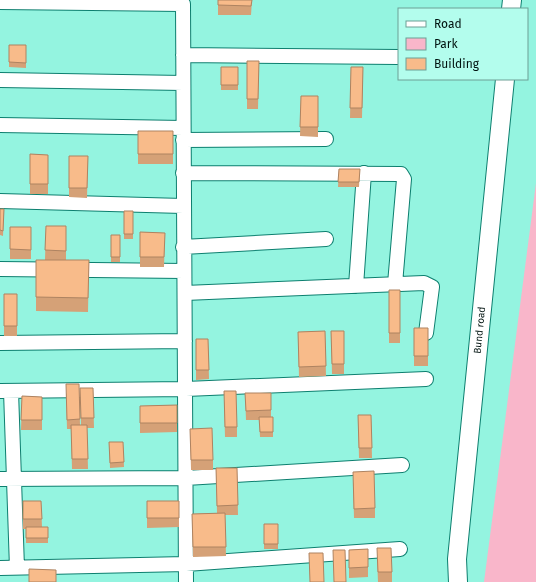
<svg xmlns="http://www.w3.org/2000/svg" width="536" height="582" viewBox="0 0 536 582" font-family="'Fira Sans',sans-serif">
<rect width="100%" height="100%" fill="#94f4e0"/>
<path fill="#f9b6ca" d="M536,183V582H484Z"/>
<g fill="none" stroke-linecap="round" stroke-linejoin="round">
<g stroke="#0d7f6f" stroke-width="16">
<path id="minor" d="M0,2L183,4L186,582
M183,55L399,57
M0,80L183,83
M0,125L183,128
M183,140L326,139
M183,173L401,174L404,179L395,284
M0,201L183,206
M183,247L326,239
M0,269L184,271
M356,286L364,173
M185,293L424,283L432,287L426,333
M0,343L185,341
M0,391L186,389L426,379
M11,391L17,568
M0,479L186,478L402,465
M0,568L186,564L400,549"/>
</g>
<g stroke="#0d7f6f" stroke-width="20">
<g id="tertiary">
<path d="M511,9L512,0"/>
<path id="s1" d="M458,582L457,559L505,79"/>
</g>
</g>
<use href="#minor" stroke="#fff" stroke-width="14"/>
<use href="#tertiary" stroke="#fff" stroke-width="18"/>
</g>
<path fill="#d5a177" d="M218,0H252L251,15H218Z
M9,45H26V68L9,67Z
M247,61H259L258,109H247Z
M221,67H238V90H221Z
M351,67H363L362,118H350Z
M301,96H318V137L300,136Z
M138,131H173V164H138Z
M30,154L48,155V194H30Z
M69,156H88L87,198L69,197Z
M339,169H360L359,187H338Z
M0,209H4L3,236L0,235Z
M124,211H133V239H124Z
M46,226H66V260H89L88,312L36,311V260H45Z
M10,227H31V259H10Z
M140,232L165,233L164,267H140Z
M111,235H120V262H111Z
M389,290H400V343H389Z
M4,294H17V336H4Z
M414,328H428V366H414Z
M325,331L326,376L299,377L298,332Z
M331,331H344V374H332Z
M196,339H208L209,379L196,380Z
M79,384L80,425H81L80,388H93L94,428H87L88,469H72L71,429H67L66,394Z
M245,393H271V417H273V437H260L259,420H246Z
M22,396L42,397V430H21Z
M224,401L237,427V437H225Z
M177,405V432L140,433V406Z
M358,415H371L372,458H359Z
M190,429L213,460V470H191Z
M109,442H123L124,467L110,468Z
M216,468H237L238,515H225L226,556L193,557L192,514L217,513Z
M353,482L375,508V518H354Z
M23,501H41L42,527H48V543H26V529H23Z
M147,501H179V527L147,528Z
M264,524H278V549H264Z
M368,549V577L349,578V550Z
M377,558L392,572V582H378Z"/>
<path fill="#f8bb8a" stroke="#ae8361" d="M218,0H252L251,6L218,5Z
M9,45H26V63L9,62Z
M247,61H259L258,99H247Z
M221,67H238V85H221Z
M351,67H363L362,108H350Z
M301,96H318V127H300Z
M138,131H173V154H138Z
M30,154L48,155V184H30Z
M69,156H88L87,188H69Z
M339,169H360L359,182H338Z
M0,209H4L3,231L0,230Z
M124,211H133V234H124Z
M46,226H66V251L45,250Z
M10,227H31V250L10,249Z
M140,232L165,233L164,257H140Z
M111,235H120V257H111Z
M36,260H89L88,298L36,297Z
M389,290H400V333H389Z
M4,294H17V326H4Z
M414,328H428V356H414Z
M325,331L326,366L299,367L298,332Z
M331,331H344V364H332Z
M196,339H208L209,370H196Z
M66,384H79L80,419L67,420Z
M80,388H93L94,418H81Z
M224,391H236L237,427H225Z
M245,393H271V410L246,411Z
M22,396L42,397V420H21Z
M177,405V423H140V406Z
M358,415H371L372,448H359Z
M259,417H273V432H260Z
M71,425H87L88,459H72Z
M212,428L213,460H191L190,429Z
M109,442H123L124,462L110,463Z
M216,468H237L238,505L217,506Z
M374,471L375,508L354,509L353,472Z
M23,501H41L42,519H23Z
M147,501H179V518H147Z
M225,513L226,547H193L192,514Z
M264,524H278V544H264Z
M26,527H48V538H26Z
M377,548H391L392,572H378Z
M368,549V567L349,568V550Z
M333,550H345L346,582H334Z
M309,553H323L324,582H310Z
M29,569L56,570V582H29Z"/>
<g text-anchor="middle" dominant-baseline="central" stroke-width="3.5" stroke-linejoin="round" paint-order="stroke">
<g font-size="10" fill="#011310" stroke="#b3fded">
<text stroke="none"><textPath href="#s1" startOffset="253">Bund road</textPath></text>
</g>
</g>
<rect x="398" y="8" width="130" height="72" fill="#b3fded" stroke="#6c9f95"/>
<rect x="406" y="21" width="20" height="6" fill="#ffffff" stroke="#6c9f95"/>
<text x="434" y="28" font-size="12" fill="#011310">Road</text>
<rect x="406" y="38" width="20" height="12" fill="#f9b6ca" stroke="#6c9f95"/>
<text x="434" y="48" font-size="12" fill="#011310">Park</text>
<rect x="406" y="58" width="20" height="12" fill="#f8bb8a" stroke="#6c9f95"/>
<text x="434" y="68" font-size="12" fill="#011310">Building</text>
</svg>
